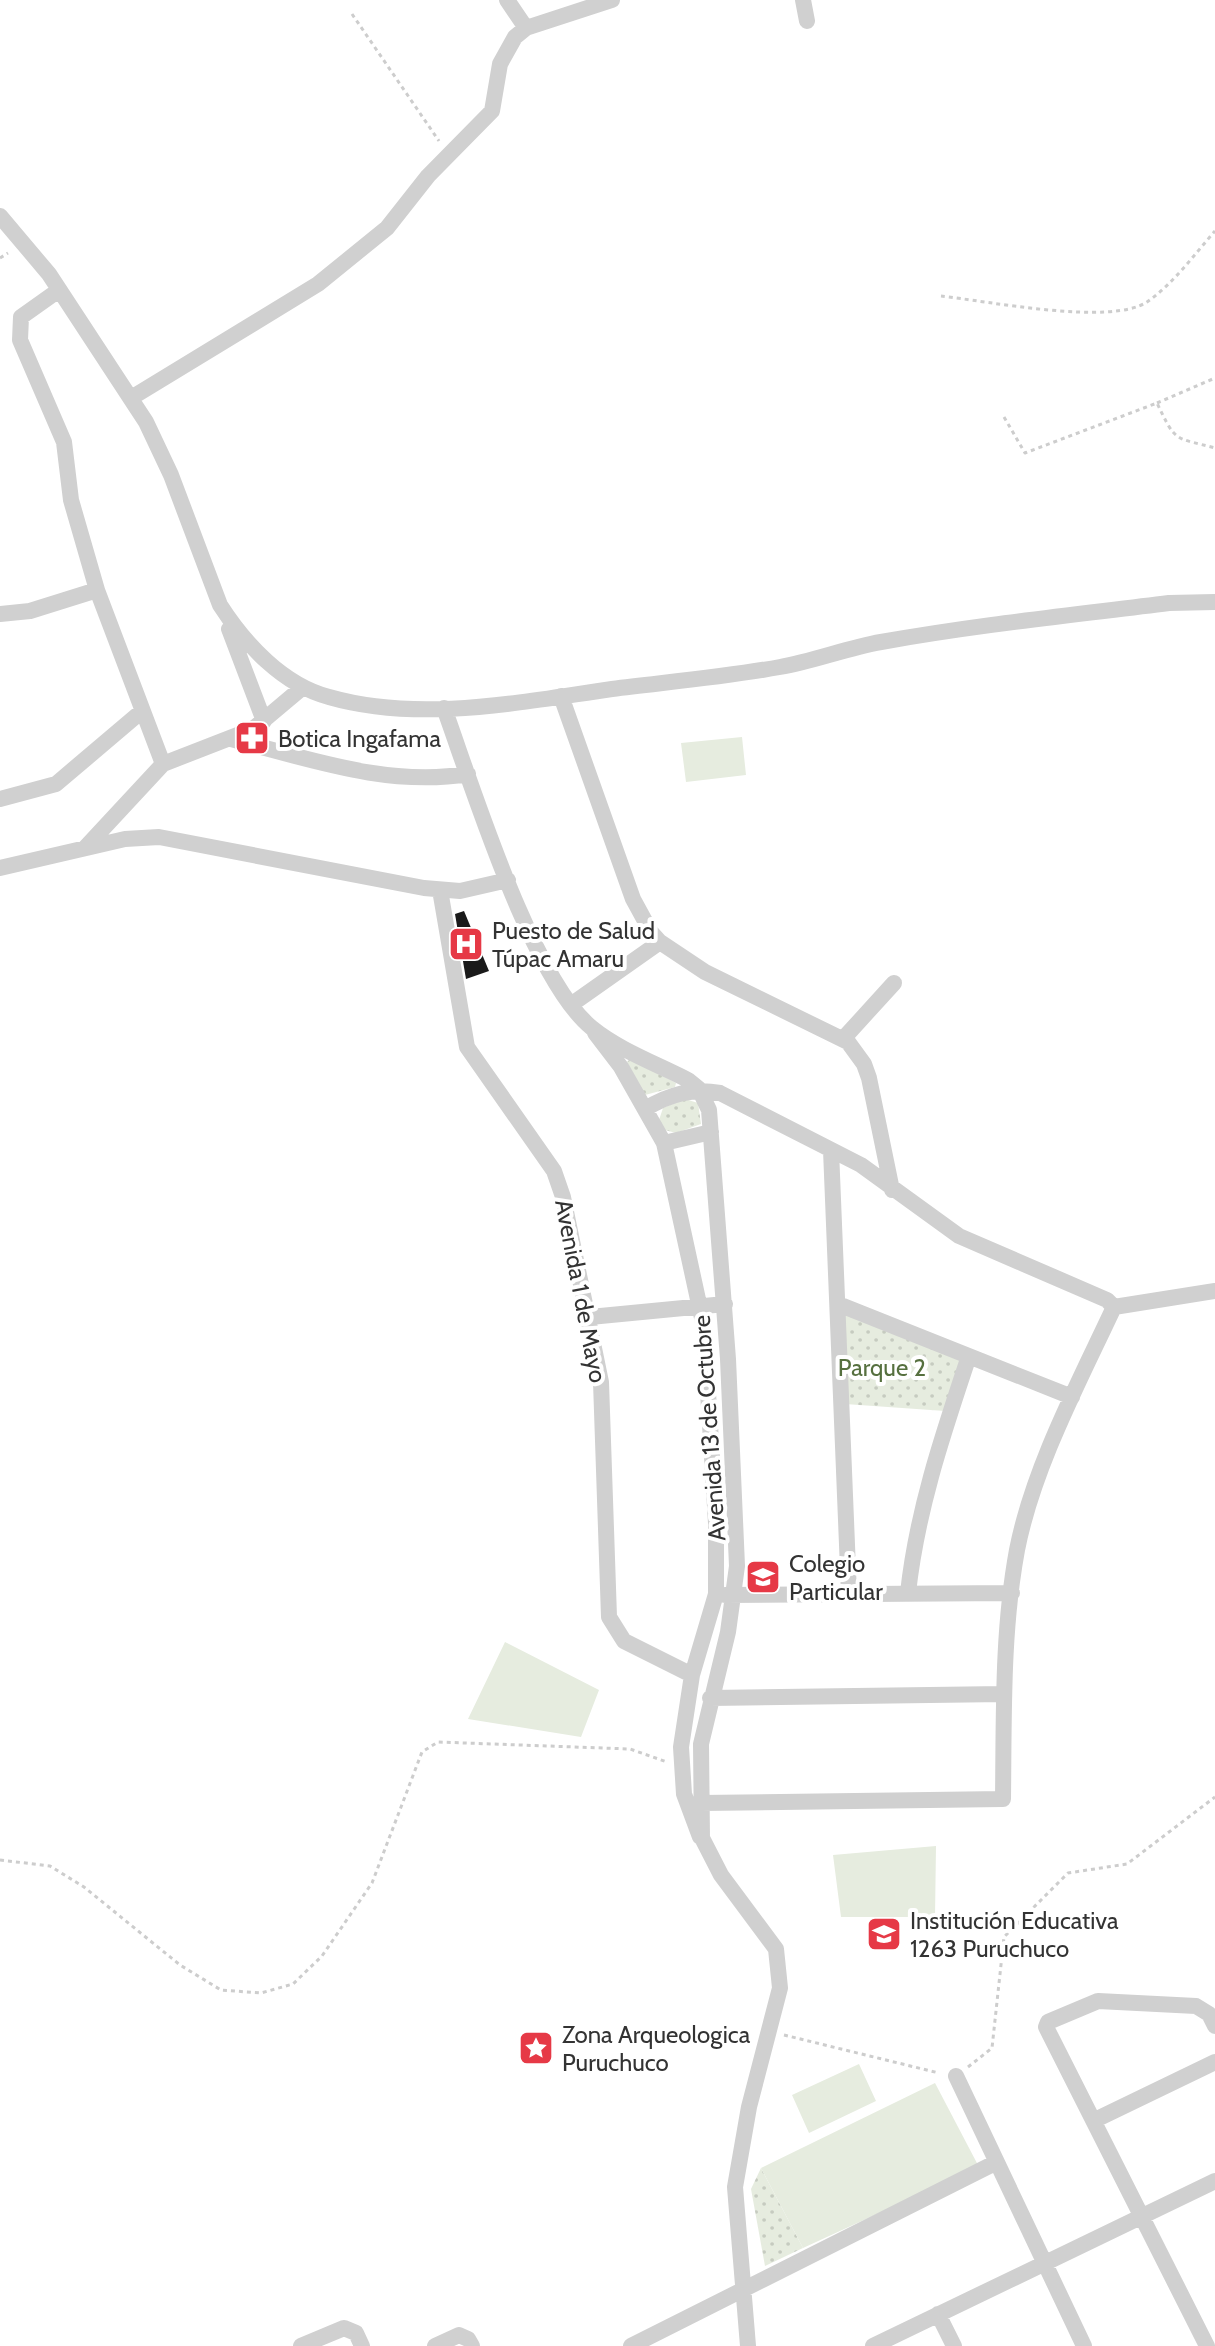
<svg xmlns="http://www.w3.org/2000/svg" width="1215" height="2346" viewBox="0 0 1215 2346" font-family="Cabin,sans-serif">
<defs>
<pattern id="grass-dots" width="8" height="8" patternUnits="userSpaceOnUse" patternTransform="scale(2)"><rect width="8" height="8" fill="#e6ecdf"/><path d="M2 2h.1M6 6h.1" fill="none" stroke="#c6cbc0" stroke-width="1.8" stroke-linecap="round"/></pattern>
</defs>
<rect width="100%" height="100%" fill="#fff"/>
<path fill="url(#grass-dots)" d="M630,1059L676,1083L675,1087L645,1095L627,1062Z
M685,1099L698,1103L701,1124L676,1133L665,1130L659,1120L663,1108Z
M841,1310L963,1358L945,1411L845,1404Z
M761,2168L803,2248L765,2266L751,2189Z"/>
<path fill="#e6ecdf" d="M742,737L746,775L686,782L681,743Z
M505,1642L599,1690L581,1737L468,1719Z
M936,1846L935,1917H841L833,1855Z
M859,2064L876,2101L809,2133L792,2095Z
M935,2083L979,2167L803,2248L761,2168Z"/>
<path fill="#1a1a1a" d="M464,911L489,971L466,979L455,914Z"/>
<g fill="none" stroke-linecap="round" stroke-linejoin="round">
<path stroke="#cdcdcd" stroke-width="3" stroke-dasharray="4 4" stroke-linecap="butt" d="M352,14L439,141
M0,258L8,253
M941,296C987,301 1111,326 1147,302C1173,284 1194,255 1215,231
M1157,403L1215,378
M1004,417L1025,453L1157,403C1176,443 1174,437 1215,448
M0,1860L50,1866L84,1887L180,1965L221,1990L261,1993L293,1984L322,1956L372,1883L422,1752L438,1742L630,1749L667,1762
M784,2035L939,2073
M968,2067L992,2048L1004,1937L1068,1873L1127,1864L1215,1797"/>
<path stroke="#d0d0d0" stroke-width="16" d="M507,0L526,28
M803,0L807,21
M0,216L49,274L146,422L171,475L220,605C245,644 283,685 329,697C420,723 520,702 612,689C668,682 725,677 780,667C814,661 847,648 881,642C976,625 1073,615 1169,603L1215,602
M59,290L21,317L20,340L64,442L71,500L97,590L163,764
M131,398L318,284L387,228L428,176L492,111L500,64L515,37L526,28L612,0
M0,614L30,611L97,590
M229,629L264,721
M561,696L633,899L651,932L660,942L705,972L848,1042L864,1064L869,1078L892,1190
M444,708C472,785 532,980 592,1028C619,1050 657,1064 688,1080L699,1089L709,1110L728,1359L737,1566L728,1632L701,1744L702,1838L721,1875L776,1949L780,1988L749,2107L735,2187L748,2346
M231,739C310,759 387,787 468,774
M0,799L56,784L142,711
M85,848L163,764L253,729L303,687
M0,868L125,839L159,837L424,888L460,891L508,880
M440,890L467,1047L554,1171L563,1197L601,1382L609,1617L624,1641L692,1675
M572,1004L660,942
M595,1033L621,1067L664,1143L704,1327L716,1523V1594L692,1675L681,1747L684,1794L700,1837
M843,1039L894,983
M645,1109C670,1094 692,1088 720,1093L861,1165L959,1236L1107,1300L1114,1307L1215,1291
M664,1143L711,1132
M831,1150L849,1594
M838,1304L1072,1397
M590,1317L725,1304
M908,1593C917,1510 943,1434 969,1356
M725,1595L1012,1593
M710,1698L1004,1694
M701,1803L1003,1799C1004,1716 1002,1631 1017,1550C1033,1468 1079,1382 1114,1307
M956,2076L1084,2346
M1095,2120L1215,2062
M938,2314L954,2346
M301,2346L344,2328L356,2333L362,2346
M435,2346L459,2335L468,2339L472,2346
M631,2346L995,2163
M873,2346L1215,2181
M1207,2346L1046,2027L1048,2022L1098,2001L1196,2006L1209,2014L1215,2026"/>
</g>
<defs>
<g id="pharmacy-square" transform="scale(1.8)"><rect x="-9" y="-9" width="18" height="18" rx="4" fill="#e63946" stroke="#fff"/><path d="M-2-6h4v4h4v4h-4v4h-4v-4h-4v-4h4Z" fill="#fff"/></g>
<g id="hospital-square" transform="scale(1.8)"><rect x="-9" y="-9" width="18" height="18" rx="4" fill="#e63946" stroke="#fff"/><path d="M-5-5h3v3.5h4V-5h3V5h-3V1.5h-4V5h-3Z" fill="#fff"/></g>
<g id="school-square" transform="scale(1.8)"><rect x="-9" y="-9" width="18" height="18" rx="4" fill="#e63946" stroke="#fff"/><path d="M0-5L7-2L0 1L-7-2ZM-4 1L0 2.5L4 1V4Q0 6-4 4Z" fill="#fff"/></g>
<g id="sight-square" transform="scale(1.8)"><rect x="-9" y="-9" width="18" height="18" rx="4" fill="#e63946" stroke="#fff"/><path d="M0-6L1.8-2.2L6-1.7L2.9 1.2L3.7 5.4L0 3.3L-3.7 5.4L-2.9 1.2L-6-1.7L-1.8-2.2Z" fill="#fff"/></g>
</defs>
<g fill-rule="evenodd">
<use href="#pharmacy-square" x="252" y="738"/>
<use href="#hospital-square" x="466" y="944"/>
<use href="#school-square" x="763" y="1577"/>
<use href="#school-square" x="884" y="1934"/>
<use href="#sight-square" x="536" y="2048"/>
</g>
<g text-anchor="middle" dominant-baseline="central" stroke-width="8" stroke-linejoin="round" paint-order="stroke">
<g font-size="24" fill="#333" stroke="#fff" text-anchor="start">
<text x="278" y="738">Botica Ingafama</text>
<text x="492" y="930">Puesto de Salud<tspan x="492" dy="28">Túpac Amaru</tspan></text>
<text x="789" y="1563">Colegio<tspan x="789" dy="28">Particular</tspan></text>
<text x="910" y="1920">Institución Educativa<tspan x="910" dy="28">1263 Puruchuco</tspan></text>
<text x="562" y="2034">Zona Arqueologica<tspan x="562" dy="28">Puruchuco</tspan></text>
</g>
<g font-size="24" fill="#333" stroke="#fff">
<text transform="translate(581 1291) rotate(79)">Avenida 1 de Mayo</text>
<text transform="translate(709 1428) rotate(-94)">Avenida 13 de Octubre</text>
</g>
<g font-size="24" fill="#56703f" stroke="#fff">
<text x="882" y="1367">Parque 2</text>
</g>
</g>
</svg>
